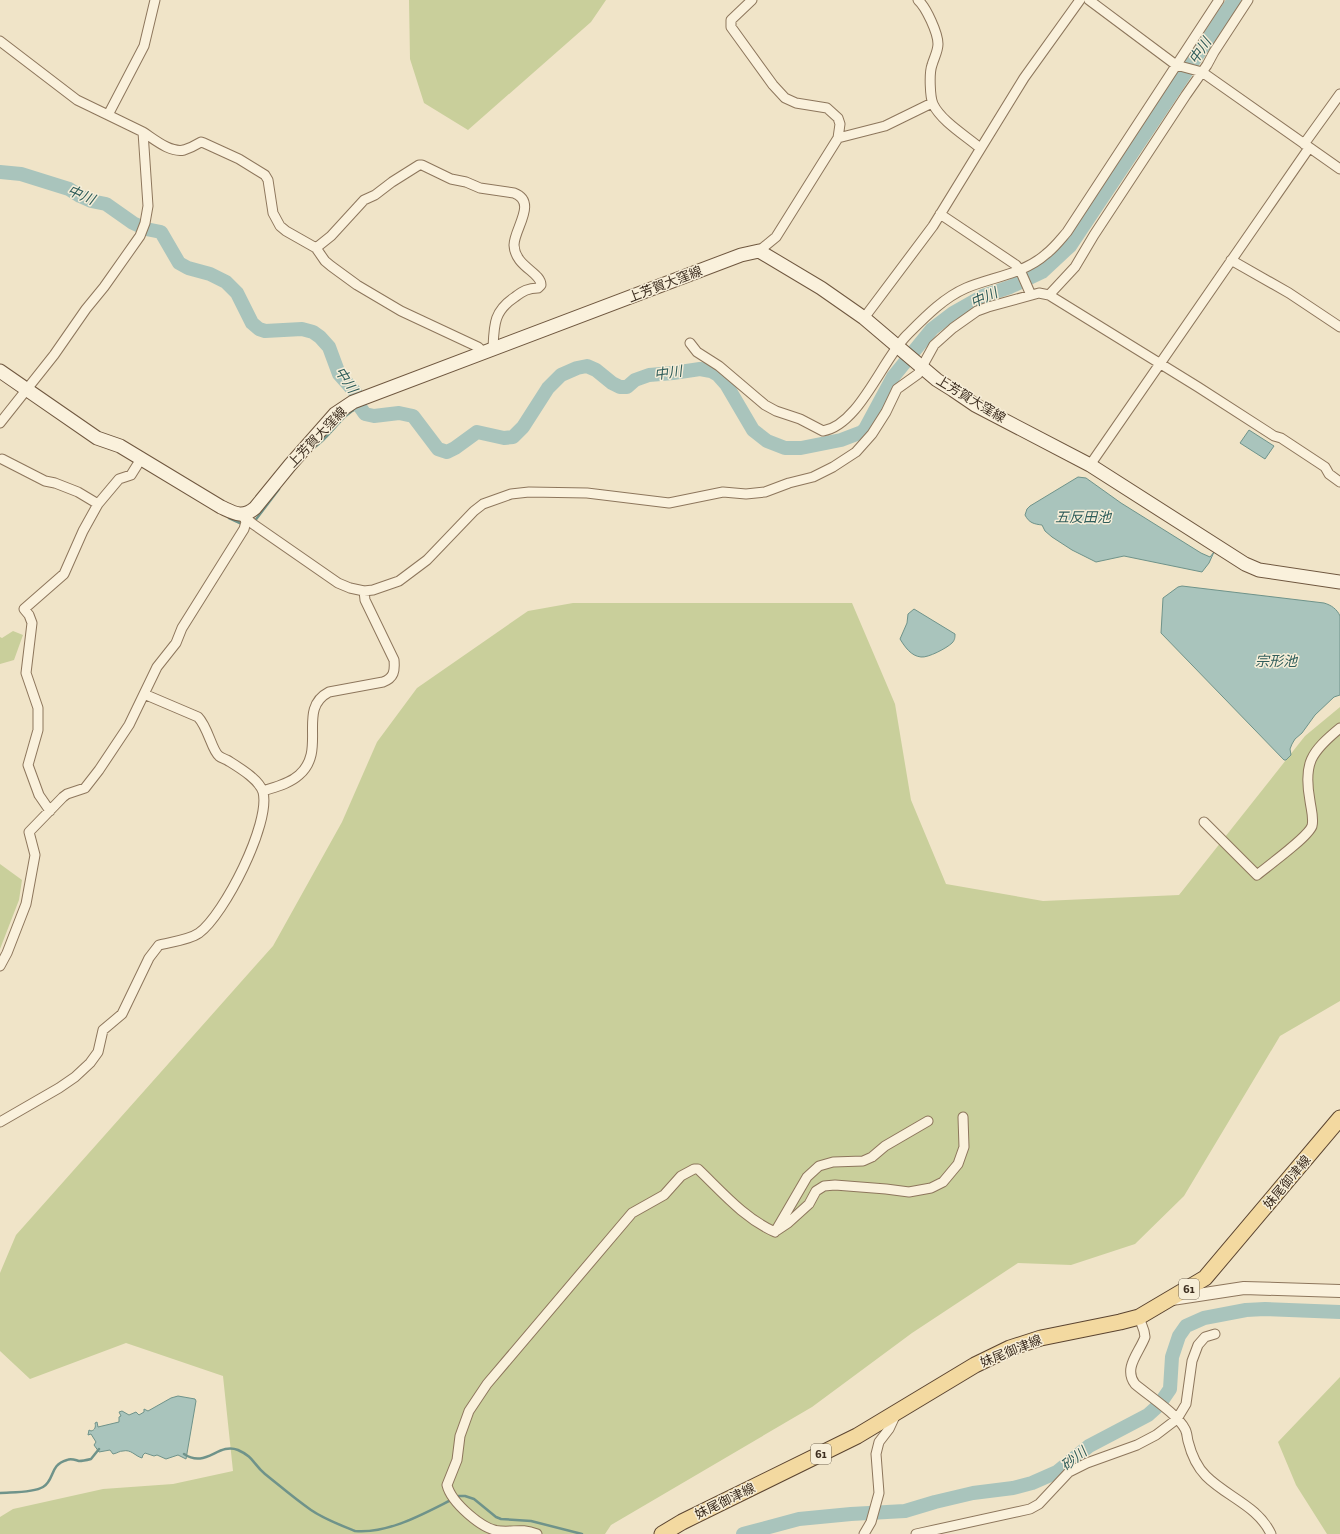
<svg xmlns="http://www.w3.org/2000/svg" width="1340" height="1534" viewBox="0 0 1340 1534" font-family="'Zilla Slab','Noto Sans JP',serif">
<rect width="100%" height="100%" fill="#f0e4c8"/>
<path fill="#c9cf9b" d="M409,0H606L591,22L468,130L424,103L410,59Z
M573,603H852L895,704L911,800L946,884L1043,901L1179,895L1305,736L1340,707V1001L1280,1036L1184,1196L1135,1244L1071,1265L1018,1263L912,1333L812,1407L611,1525L605,1534H0V1517L13,1509L103,1489L173,1484L233,1471L223,1376L126,1343L30,1379L0,1351V1273L16,1235L273,946L342,822L377,742L417,688L528,611Z
M13,631L23,635L14,660L0,664V637L2,638Z
M0,864L22,880L19,900L0,949Z
M1340,1377V1534H1327L1296,1485L1278,1442Z"/>
<path fill="#a9c4bc" stroke="#6f938a" d="M1249,430L1274,446L1265,459L1240,443Z
M1078,477L1086,478L1121,503L1201,553L1210,557L1214,552L1209,563L1202,572L1124,556L1096,562L1072,550L1052,537L1045,531L1042,525C1034,524 1029,523 1025,515L1027,509L1030,506Z
M1182,586L1324,603C1331,605 1337,609 1340,616V695L1334,697L1315,715L1302,733L1295,739L1292,744L1290,749L1291,755L1286,760H1284L1161,633L1163,598L1178,587Z
M914,609L955,634C955,637 955,640 952,643C947,648 928,658 921,657C911,656 905,647 900,639L907,623L908,614Z
M178,1396L195,1399L196,1401L186,1459L178,1455L166,1459L157,1455L154,1456L145,1453L143,1455L142,1458C135,1456 131,1449 123,1451C119,1451 118,1453 113,1454L110,1450L99,1452L94,1445L96,1442L91,1434L88,1435L89,1430L91,1431C95,1430 96,1427 95,1423L97,1422L98,1427L119,1422V1417L121,1416L119,1412L122,1411L129,1415L136,1412L139,1415L144,1412V1409L148,1411L171,1398Z"/>
<g fill="none" stroke-linecap="round" stroke-linejoin="round">
<path stroke="#6f938a" stroke-width="2.5" d="M311,450C316,446 322,442 326,437C337,426 346,412 360,407
M229,518L242,524
M254,522L279,489
M184,1454C206,1469 218,1442 238,1450C254,1457 253,1464 265,1474C280,1486 295,1499 311,1510C324,1519 340,1525 355,1531C391,1534 428,1511 459,1496H465L474,1499L496,1517L501,1519L531,1521L582,1534
M0,1493C12,1492 33,1493 43,1487C55,1480 49,1465 67,1460C71,1458 75,1460 79,1461C83,1461 87,1460 91,1459L99,1449"/>
<path stroke="#a9c4bc" stroke-width="14" d="M0,172L21,174L69,189L80,196L91,201L106,204L133,223L146,229L161,232L179,263L188,268L210,274L226,282L237,293L252,323L259,329L265,331L302,329L313,332L320,337L329,347L339,374L355,392L360,407L365,414L374,416L399,413L413,416L438,449L447,452L455,448L477,432L504,438L513,437L523,427L548,388L561,375L577,368L587,366L596,370L612,383L620,387H627L635,380L649,375L673,373L700,369L711,371L718,375L726,384L753,430L767,441L785,448H801L841,440L862,432L865,429L893,377L932,329L953,313L983,296L1010,287L1042,272L1070,246L1234,0
M743,1534L799,1519L851,1514L905,1511L935,1502L973,1493L1013,1488L1032,1483L1057,1472L1089,1446L1148,1415L1159,1405L1170,1389L1172,1357L1179,1336L1186,1326L1204,1318L1246,1310L1265,1309L1340,1312"/>
<g stroke="#8d765c" stroke-width="11">
<path id="minor" d="M752,0L731,20V27L773,85L785,98L796,103L827,108L838,118L840,124L838,138L776,237L759,251
M918,0C926,7 938,33 938,44C938,51 934,58 932,65C929,73 930,97 933,104C941,121 966,136 980,148
M1089,0L1176,65L1202,72L1340,169
M0,41L77,100L108,115
M143,132C154,139 170,153 184,150C190,148 196,145 201,142L204,143L239,159L265,175L268,180L273,213L280,226L286,231L316,248L325,261L331,266L357,285L401,311L478,347L483,352
M838,138L885,126L932,103
M1304,144L1340,94
M940,214L1016,265L1020,270L1031,295
M316,248L331,236L364,200L375,195L392,182L419,165H422L451,179L466,182L480,188L514,193C538,202 514,229 514,245C515,267 541,272 541,285L538,288C528,288 523,291 515,297C494,311 494,324 493,348
M1231,260L1289,293L1340,327
M1049,295L1075,267L1094,235L1186,95L1207,65L1214,52L1248,0
M864,318L933,226L1024,78L1080,0
M690,343L697,352L719,366L765,405L776,411L800,419L823,431C859,425 882,360 907,335C924,318 943,298 966,288C992,277 1024,274 1046,254C1054,248 1060,240 1067,232L1219,0
M0,423L54,355L86,309L104,287L140,236L145,223L148,206L143,132L108,115L144,46L155,0
M2,459L45,481L55,483L78,492L98,504
M1090,465L1309,148
M243,515L253,524L338,583L350,588L364,591L373,590L399,581L427,560L474,511L483,504L511,494L529,492L587,493L669,503L723,492L746,494L765,492L789,483L813,477L833,467L856,452L872,434L886,412L897,389L918,374L934,345L953,328L977,311L988,307L1039,293L1049,295L1198,387L1274,436L1281,438L1325,467L1329,474L1340,482
M263,791C275,787 289,784 299,775C328,750 296,709 329,692L383,682C394,678 395,671 394,660L365,600L364,591
M50,811L39,795L28,765L38,730V708L26,673L32,623L29,615L24,609L64,574L83,531L98,504L119,479L131,475L141,459
M1204,822L1257,875C1268,866 1308,837 1312,826C1314,818 1311,809 1310,801C1303,763 1311,752 1340,728
M0,966L7,953L26,904L35,855L29,832L63,797L67,794L85,788L99,770L129,725L157,667L176,643L182,628L244,529L246,522L243,515
M0,1122L59,1088L75,1077L90,1063L98,1052L103,1030L122,1014L149,958L159,945C171,942 189,940 199,933C224,915 271,823 263,792C259,779 238,767 227,760C225,759 221,758 219,756C212,751 208,727 198,717L144,694
M776,1231L788,1223L809,1204L816,1191L824,1186L835,1185L886,1189L909,1192L931,1188L943,1182L958,1164L964,1147L963,1117
M1139,1317L1144,1331L1145,1337C1139,1353 1123,1368 1135,1384C1149,1396 1177,1414 1185,1429C1187,1432 1187,1437 1188,1441C1191,1453 1197,1467 1206,1476C1227,1497 1258,1506 1271,1534
M537,1534C521,1528 516,1532 501,1531C483,1531 451,1502 447,1485L457,1460L460,1436L469,1411L487,1384L632,1213L664,1195L681,1176L694,1169H698C723,1193 744,1218 775,1232L807,1177L819,1166L833,1162L863,1161L872,1157L885,1146L928,1121
M864,1534L871,1522L879,1493L876,1454L879,1442L889,1429L896,1414
M916,1534L1030,1509L1039,1504L1069,1472L1087,1463L1137,1445L1156,1435L1177,1419L1186,1404L1192,1361L1198,1345L1205,1337L1215,1334"/>
</g>
<g stroke="#8d765c" stroke-width="14">
<path id="tertiary" d="M1172,1299L1244,1288L1340,1291"/>
</g>
<g stroke="#6f573f" stroke-width="15">
<path id="secondary" d="M0,371L97,438L120,446L221,507C234,513 242,519 255,508L290,465L335,414L353,402L741,255L759,251L821,288L864,318L937,380L953,390L975,405L1090,465L1245,564L1259,570L1340,582"/>
</g>
<g stroke="#5b4430" stroke-width="17">
<path id="primary" d="M662,1534L682,1522L857,1436L975,1365L1010,1348L1041,1338L1120,1322L1139,1317L1205,1278L1340,1118"/>
</g>
<use href="#minor" stroke="#faf1dc" stroke-width="9"/>
<use href="#tertiary" stroke="#faf1dc" stroke-width="12"/>
<use href="#secondary" stroke="#faf1dc" stroke-width="13"/>
<use href="#primary" stroke="#f3d9a0" stroke-width="15"/>
</g>
<g text-anchor="middle" dominant-baseline="central" stroke-width="3" stroke-linejoin="round" paint-order="stroke">
<g fill="#f7eed8" stroke="#756857" stroke-width="1">
<rect x="1179" y="1279" width="20" height="20" rx="3"/>
<rect x="811" y="1444" width="20" height="20" rx="3"/>
</g>
<g font-size="12" font-weight="bold" fill="#3d2e20">
<text x="1189" y="1289">61</text>
<text x="821" y="1454">61</text>
</g>
<g font-size="13" fill="#3d2e20" stroke="#f7eed8">
<text transform="translate(665 284) rotate(-21)">上芳賀大窪線</text>
<text transform="translate(971 399) rotate(31)">上芳賀大窪線</text>
<text transform="translate(317 437) rotate(-46)">上芳賀大窪線</text>
<text transform="translate(1287 1182) rotate(-50)">妹尾御津線</text>
<text transform="translate(1011 1351) rotate(-22)">妹尾御津線</text>
<text transform="translate(725 1501) rotate(-26)">妹尾御津線</text>
</g>
<g font-size="14" font-style="italic" fill="#2f5d5a" stroke="#f7eed8">
<text transform="translate(1200 51) rotate(-56)">中川</text>
<text transform="translate(81 195) rotate(23)">中川</text>
<text transform="translate(984 298) rotate(-24)">中川</text>
<text transform="translate(668 373) rotate(-8)">中川</text>
<text transform="translate(346 380) rotate(57)">中川</text>
<text x="1083" y="517">五反田池</text>
<text x="1276" y="661">宗形池</text>
<text transform="translate(1074 1459) rotate(-38)">砂川</text>
</g>
</g>
</svg>
